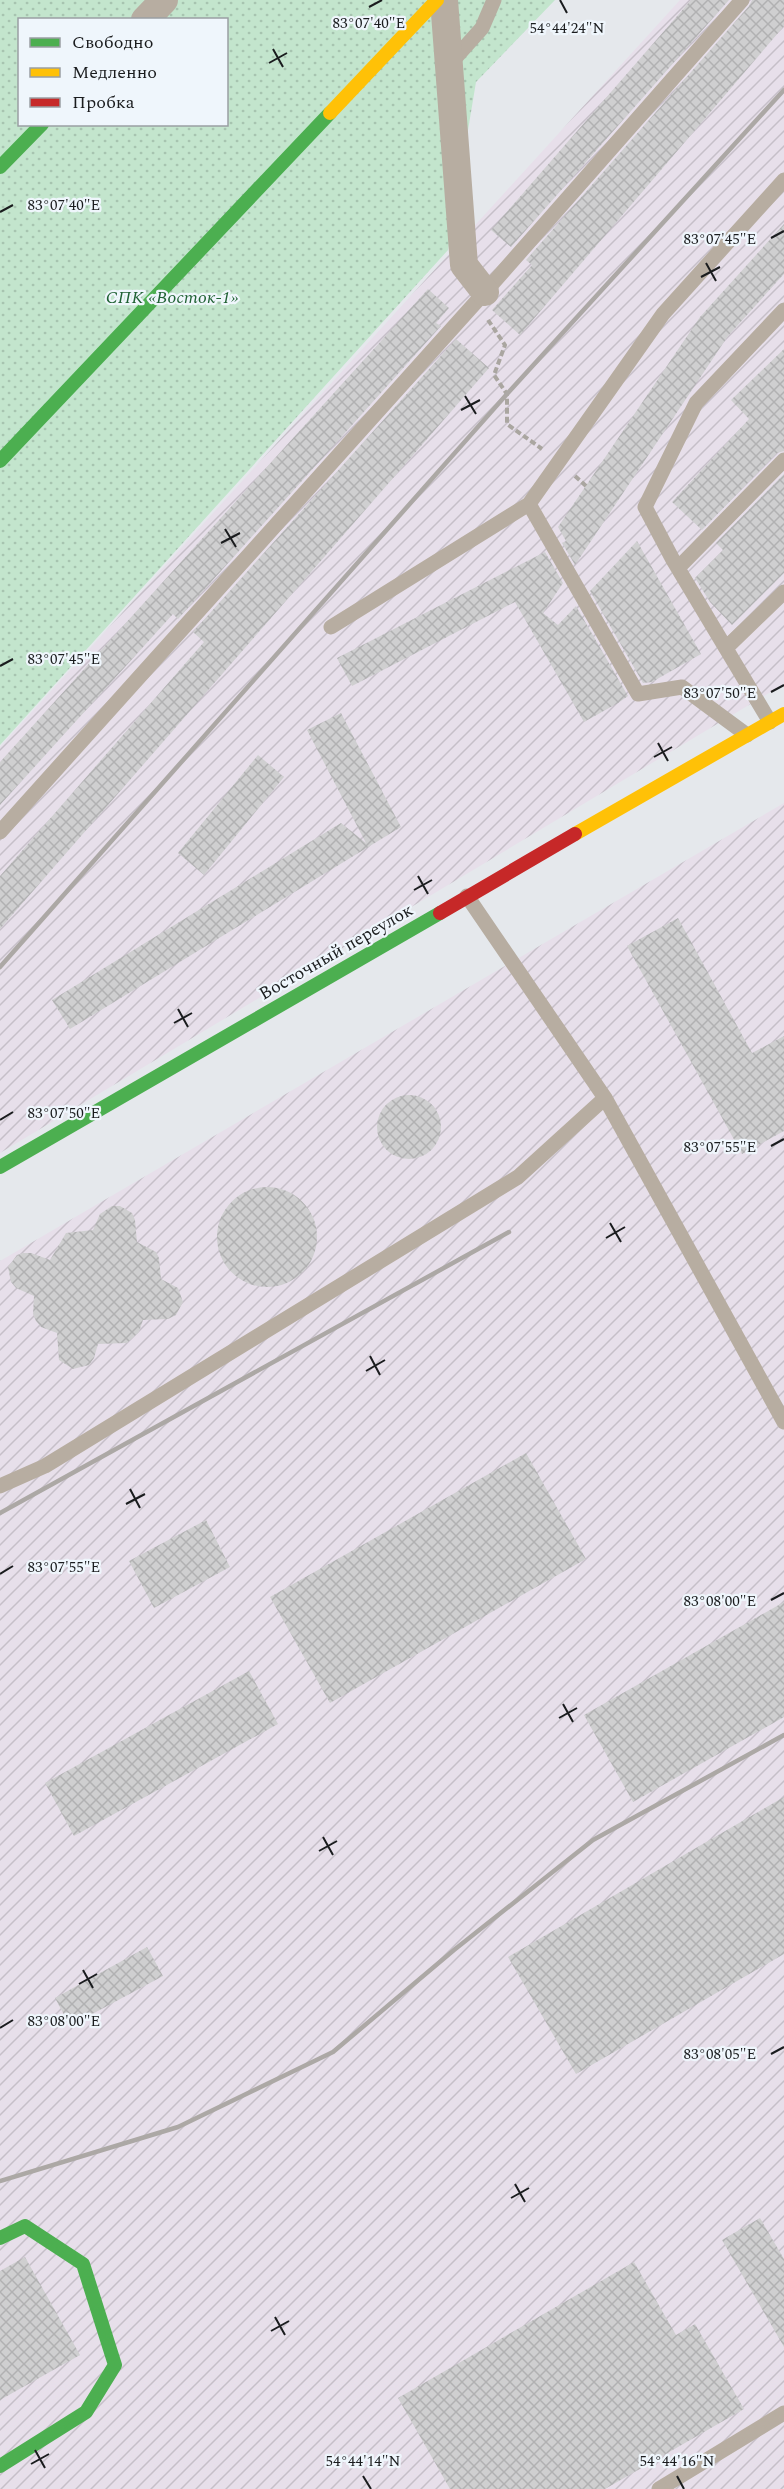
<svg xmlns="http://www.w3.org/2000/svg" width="784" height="2489" viewBox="0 0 784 2489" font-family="Spectral,serif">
<defs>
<pattern id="industrial-furrows" width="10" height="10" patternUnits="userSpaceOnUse" patternTransform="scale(1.5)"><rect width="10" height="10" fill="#e7dfea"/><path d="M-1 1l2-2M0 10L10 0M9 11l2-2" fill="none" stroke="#c6bfc8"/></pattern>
<pattern id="garden-dots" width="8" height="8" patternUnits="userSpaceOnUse" patternTransform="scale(1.5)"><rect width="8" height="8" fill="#c3e5cd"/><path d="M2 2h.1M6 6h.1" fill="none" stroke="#a7c4b0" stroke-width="1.8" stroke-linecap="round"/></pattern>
<pattern id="building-cross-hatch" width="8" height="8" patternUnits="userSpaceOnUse" patternTransform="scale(1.5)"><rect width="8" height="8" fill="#cfcfd0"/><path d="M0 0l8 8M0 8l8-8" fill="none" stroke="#b1b1b2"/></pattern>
</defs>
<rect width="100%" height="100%" fill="#e5e8ec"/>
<path fill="url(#industrial-furrows)" d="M680,0H784V684L0,1153V747Z
M784,803V2489H0V1261Z"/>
<path fill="url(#garden-dots)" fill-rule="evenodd" d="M0,0H555L476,82L448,250L0,745ZM20,20H226V124H20Z"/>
<path fill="url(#building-cross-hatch)" d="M691,0H729L511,247L491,230Z
M752,0H784V26L520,335L492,310L532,265L526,260L749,6Z
M784,224V274L728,336L575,565L562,543L566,541L558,527L700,317Z
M428,289L449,308L436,323L441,326L178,619L173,614L0,805V762Z
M456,339L489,368L0,929V876L204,642L193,632Z
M784,349V451L777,453L702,530L672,502L749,419L731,400Z
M784,474V573L732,625L710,602L695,578L723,550L716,543Z
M637,541L701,654L652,682L643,683L590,591Z
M545,552L563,583L543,613L558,625L576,606L628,696L618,703L584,722L515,602L352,686L337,658Z
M341,713L401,827L70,1029L52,1000L341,823L366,843L307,730Z
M258,755L284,777L204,875L178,853Z
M678,918L752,1053L784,1036V1131L742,1154L627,946Z
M377 1127a32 32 0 1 1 64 0a32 32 0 1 1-64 0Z
M217 1237a50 50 0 1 1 100 0a50 50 0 1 1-100 0Z
M112,1206H120L132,1213L135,1220L137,1242L156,1252L159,1258L161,1279L178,1288L183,1302L176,1315L168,1319L143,1320L139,1332L127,1343L98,1344L94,1358L89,1365L73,1369L59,1360L57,1333L41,1327L36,1321L33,1314L34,1296L16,1288L11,1282L8,1267L17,1255L23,1253H31L50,1260L66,1233L93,1230L100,1214Z
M526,1453L586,1559L330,1703L270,1597Z
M206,1520L230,1567L154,1608L129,1561Z
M784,1602V1717L633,1802L584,1715Z
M249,1671L278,1724L74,1836L45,1783Z
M784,1797V1954L576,2074L508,1957Z
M147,1947L163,1976L70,2026L55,1998Z
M760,2218L784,2259V2347L722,2240Z
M25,2257L80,2355L0,2400V2271Z
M634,2262L676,2335L695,2324L744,2409L605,2489H450L398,2398Z"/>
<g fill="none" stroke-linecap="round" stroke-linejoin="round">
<path stroke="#aaa6a0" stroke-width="4" stroke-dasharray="6 3" stroke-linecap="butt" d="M488,320L505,345L494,375L507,394V424L542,449
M575,476L586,486"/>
<path stroke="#b7ada1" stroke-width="15" d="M449,65L482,28L494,0
M529,504L638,694L682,687L747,735
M678,568L784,460
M331,627L529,504L663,314L784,180
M726,648L784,592
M770,722L673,560L645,507L696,403L784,310
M0,832L485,292L742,0
M467,896L605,1098L784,1422
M0,1486L45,1466L518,1177L605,1098
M659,2489L784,2413"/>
<path stroke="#b7ada1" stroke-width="28" d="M444,0L464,265L485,292
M145,20L164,0"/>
<path stroke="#4caf50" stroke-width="14" d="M0,167L42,124
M0,461L330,113
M0,1167L440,913
M0,2238L25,2226L83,2264L115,2365L86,2412L0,2466"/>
<path stroke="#ffc107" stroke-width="14" d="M330,113L437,0
M575,834L784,714"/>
<path stroke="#c62828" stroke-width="14" d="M440,913L575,834"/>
<path stroke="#aca8a5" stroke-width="4.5" d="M0,967L507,394L784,90
M0,1513L509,1232
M0,2181L178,2127L333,2052L454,1950L593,1840L784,1735"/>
</g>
<path fill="none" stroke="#1a1c1e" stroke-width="2" d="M560,0L567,13M369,7L382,0M273,49L283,67M269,63L287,53M0,212L13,205M771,238L784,231M706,263L716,281M701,277L720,267M465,396L476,414M461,410L480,400M225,529L236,547M221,543L240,533M0,666L13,659M771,692L784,685M658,743L668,761M654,757L672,747M418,876L428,894M414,890L432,880M178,1009L188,1027M174,1023L192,1013M0,1120L13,1112M771,1146L784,1139M610,1223L621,1242M606,1238L625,1227M370,1356L380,1375M366,1371L385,1360M130,1489L140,1508M126,1504L145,1494M0,1574L13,1566M771,1600L784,1593M563,1704L573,1722M559,1718L577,1708M323,1837L333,1855M319,1851L337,1841M83,1970L93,1988M79,1984L97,1974M0,2028L13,2020M771,2054L784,2047M515,2184L525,2202M511,2198L529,2188M275,2317L285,2335M271,2331L289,2321M35,2450L45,2468M31,2464L49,2454M363,2476L371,2489M677,2476L684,2489"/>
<g text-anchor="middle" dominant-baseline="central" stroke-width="4.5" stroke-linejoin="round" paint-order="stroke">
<g font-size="18" font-style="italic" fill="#206234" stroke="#eff6fc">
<text x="172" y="297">СПК «Восток-1»</text>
</g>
<g font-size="18" fill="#1a1c1e" stroke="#eff6fc">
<text transform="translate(336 952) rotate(-30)">Восточный переулок</text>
</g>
</g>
<g font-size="15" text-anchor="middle" fill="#1a1c1e" stroke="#eff6fc" stroke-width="4.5" stroke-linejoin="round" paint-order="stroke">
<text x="369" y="28">83°07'40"E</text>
<text x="567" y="33">54°44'24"N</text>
<text x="64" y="210">83°07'40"E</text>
<text x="720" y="244">83°07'45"E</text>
<text x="64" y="664">83°07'45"E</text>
<text x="720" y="698">83°07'50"E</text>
<text x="64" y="1118">83°07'50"E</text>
<text x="720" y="1152">83°07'55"E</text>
<text x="64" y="1572">83°07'55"E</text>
<text x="720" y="1606">83°08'00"E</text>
<text x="64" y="2026">83°08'00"E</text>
<text x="720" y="2059">83°08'05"E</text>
<text x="363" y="2466">54°44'14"N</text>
<text x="677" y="2466">54°44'16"N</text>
</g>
<rect x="18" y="18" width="210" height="108" fill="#eff6fc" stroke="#9a9fa3" stroke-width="1.5"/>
<rect x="30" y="38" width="30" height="9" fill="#4caf50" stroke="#9a9fa3" stroke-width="1.5"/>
<text x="72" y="48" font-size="18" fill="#1a1c1e">Свободно</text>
<rect x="30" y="68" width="30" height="9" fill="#ffc107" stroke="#9a9fa3" stroke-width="1.5"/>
<text x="72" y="78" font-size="18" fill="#1a1c1e">Медленно</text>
<rect x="30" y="98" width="30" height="9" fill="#c62828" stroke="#9a9fa3" stroke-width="1.5"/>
<text x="72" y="108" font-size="18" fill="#1a1c1e">Пробка</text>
</svg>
